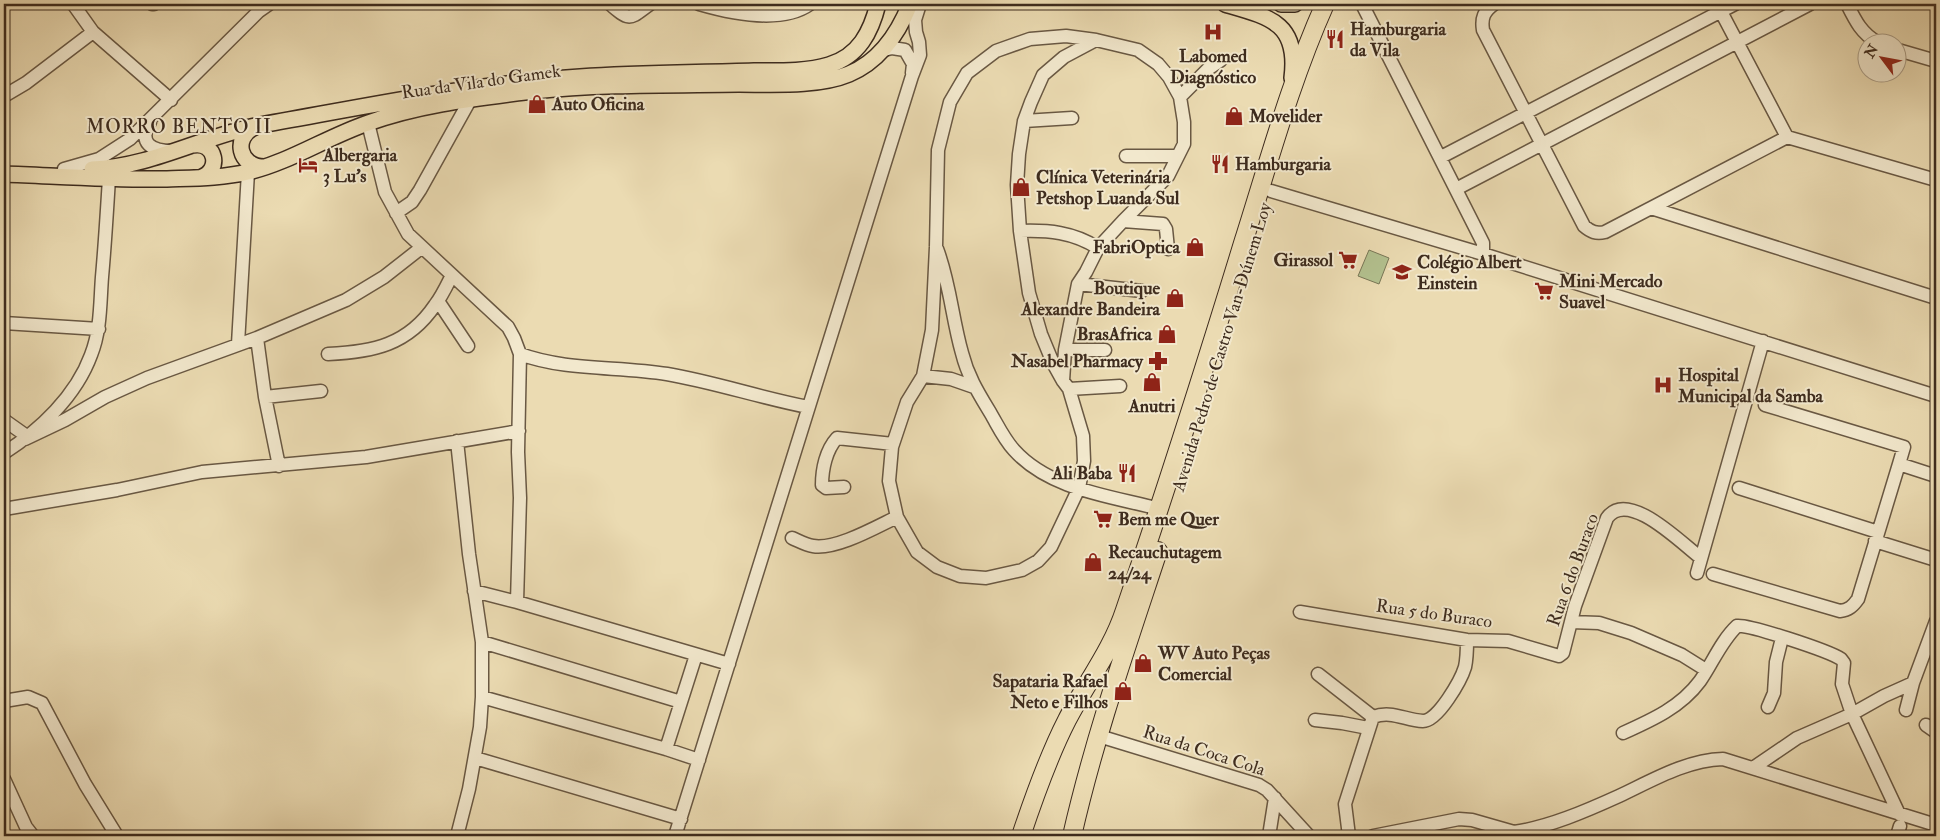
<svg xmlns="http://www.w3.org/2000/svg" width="1940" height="840" viewBox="0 0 1940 840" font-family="'IM FELL Double Pica',serif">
<rect width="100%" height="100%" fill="#ebdbb2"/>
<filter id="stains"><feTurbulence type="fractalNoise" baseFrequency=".004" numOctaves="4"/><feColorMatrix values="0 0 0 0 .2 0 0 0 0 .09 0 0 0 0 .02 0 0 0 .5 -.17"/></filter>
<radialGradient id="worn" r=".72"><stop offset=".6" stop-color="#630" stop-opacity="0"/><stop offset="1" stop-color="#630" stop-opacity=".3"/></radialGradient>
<path fill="#b3c18f" stroke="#787656" d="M1369,250L1389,258L1379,284L1358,276Z"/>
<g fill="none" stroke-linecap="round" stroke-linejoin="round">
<g stroke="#695843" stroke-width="15">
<path id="minor" d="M73,4L93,32L171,100
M152,4H154
M610,4C631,23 630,18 650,4
M699,4C730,13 782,24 810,4
M1362,4L1483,243V254
M1494,4C1484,11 1481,18 1483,30L1584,226C1591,232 1596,234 1605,232L1787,137L1936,180
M1717,4L1787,137
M1847,4C1855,20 1861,33 1877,42
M884,50L892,48L905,50L913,64L912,73
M1898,50L1936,61
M4,96L26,83L93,32
M1180,97L1208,69L1221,60
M1024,121L1072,118
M150,122C138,143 151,151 172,151
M368,123L385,192L408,234L508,327L514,338L520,354L518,452L520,498L517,602
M1126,156H1178
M1441,157L1735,4
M64,169L99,159L130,139L259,11L269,4
M1456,189L1810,4
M1271,191L1483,254L1936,396
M1651,208L1936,298
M396,213L412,202L420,190L470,100
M1123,221L1163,224L1166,229L1168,249
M1020,231C1048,230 1073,232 1098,248
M937,249C950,283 952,318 962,353C968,377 979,394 991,414C998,426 1004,439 1014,450C1050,490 1111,496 1160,509
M1078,284L1142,291
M438,301L468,346
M4,323L99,329
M257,338L265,397L279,466
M238,344L248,172
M1065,350H1105
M328,354C373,352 408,345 435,305C442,296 447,285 452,275
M520,354C566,371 619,366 667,374C714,382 761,398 808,407
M923,376L951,379L974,387
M1063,381L1065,350L1078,284L1086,272L1098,248L1123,221L1168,176L1184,144V122L1180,97L1169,77L1158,64L1138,50L1096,40L1066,36L1030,39L996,51L967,73L950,102L938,150L936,247L932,330L923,376L907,402L892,447L889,481L897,517L917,552L937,567L960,576L986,578L1022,570L1038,561L1051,547L1079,488L1084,461L1083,436L1069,389L1063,381L1053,363L1041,334L1029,293L1020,231L1017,185L1019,154L1024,121L1031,102L1043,75L1064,57L1096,40
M1069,389L1120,386
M265,397L321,391
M4,420L28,437
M25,439L65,420L105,397L147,378L257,338L346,300L384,277L421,248
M457,441L469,554L482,642V697L480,727L469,789L457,836
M4,453C40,430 76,396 91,355C101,330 100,303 102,277C105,244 107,211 109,178
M1899,464L1936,476
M844,487L826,488L822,485C822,469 826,450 837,438L893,444
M1739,488L1878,532
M4,509L117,490L202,472L366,457L519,431
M792,538C799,541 806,545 813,546C836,550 876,527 897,517
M1875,541L1936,560
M1697,573L1763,341
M1713,574L1840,611C1849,610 1853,606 1858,599L1899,464L1904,447L1765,405
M474,591L517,602L729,664
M1300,612L1467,640L1508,641L1559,656L1563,653L1575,606L1607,518C1628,488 1682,544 1701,558
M1571,622L1599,623L1631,633L1682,655L1706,670
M482,642L681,702
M1318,674L1373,717
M482,697L666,749L699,760
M4,701L28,697L42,703L85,784L117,836
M1768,707L1774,693L1776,662L1782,638
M1906,710L1913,683L1936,621
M1315,720L1342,723L1368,728
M1926,725L1936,732
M1623,733C1652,720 1681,707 1700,681C1712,664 1721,641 1737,626C1748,624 1829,651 1841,659L1844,663L1842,684L1852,714L1899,814
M1099,736L1259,785L1267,790L1309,836
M666,749L696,655
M475,758L681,819
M1753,768L1797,738L1852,714L1884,696L1913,683
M4,779L26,827L33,836
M675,836L912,76L920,55L919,42L916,32L915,20L920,4
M1269,836L1275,798
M1349,836L1345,804L1373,717C1391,710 1405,720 1423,721C1438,721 1461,680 1465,667C1467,658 1467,649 1467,640
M1373,836L1459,819L1472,820L1514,832
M1513,836L1514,832C1549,827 1586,811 1619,796C1651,781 1686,760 1723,759L1936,825
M1897,836L1900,826"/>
</g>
<g stroke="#3e2c1e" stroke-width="18">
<path id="major" d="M1225,4C1270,17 1299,23 1292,78
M1281,4H1295
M255,127C232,137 239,167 264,167
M193,145C216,141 222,171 200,178
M92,169C149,167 200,138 255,126C363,107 471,84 580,77C638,73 696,73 754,71C778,71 806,72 829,65C859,56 871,32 878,4
M4,174C58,176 113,180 167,179C194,178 222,178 248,172C290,162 327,137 368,123C420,104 478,98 533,91C601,84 671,85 739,84C772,84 818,87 849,74C880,61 898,34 910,4"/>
</g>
<g stroke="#3e2c1e" stroke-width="20">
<path id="highway" d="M1021,836C1034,797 1048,757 1067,720C1086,683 1112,650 1125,610C1167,487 1206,364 1244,240C1269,161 1291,80 1325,4
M1072,836C1094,739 1127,645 1158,551"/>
</g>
<use href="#minor" stroke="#f2e8cd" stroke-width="12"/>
<use href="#major" stroke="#ebdbb2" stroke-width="15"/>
<use href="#highway" stroke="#ebdbb2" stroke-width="18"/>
</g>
<defs>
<g id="hospital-bare" transform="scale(1.5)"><path d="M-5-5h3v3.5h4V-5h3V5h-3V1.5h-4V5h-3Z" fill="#8f2418" stroke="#f2e8cd" stroke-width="2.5" paint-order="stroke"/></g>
<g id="restaurant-bare" transform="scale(1.5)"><path d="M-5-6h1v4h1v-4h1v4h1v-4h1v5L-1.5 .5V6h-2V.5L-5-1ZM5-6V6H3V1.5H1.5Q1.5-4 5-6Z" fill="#8f2418" stroke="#f2e8cd" stroke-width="2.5" paint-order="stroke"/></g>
<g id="shop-bare" transform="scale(1.5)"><path d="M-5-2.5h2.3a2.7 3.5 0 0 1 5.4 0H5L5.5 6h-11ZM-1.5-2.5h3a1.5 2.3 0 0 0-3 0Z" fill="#8f2418" stroke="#f2e8cd" stroke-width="2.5" paint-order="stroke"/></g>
<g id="hotel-bare" transform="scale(1.5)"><path d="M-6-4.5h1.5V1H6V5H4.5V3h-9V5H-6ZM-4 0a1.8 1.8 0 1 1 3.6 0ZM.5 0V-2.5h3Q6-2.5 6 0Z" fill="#8f2418" stroke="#f2e8cd" stroke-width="2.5" paint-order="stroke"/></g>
<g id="supermarket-bare" transform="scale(1.5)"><path d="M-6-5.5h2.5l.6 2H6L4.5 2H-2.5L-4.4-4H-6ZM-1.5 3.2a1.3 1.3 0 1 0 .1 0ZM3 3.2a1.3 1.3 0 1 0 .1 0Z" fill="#8f2418" stroke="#f2e8cd" stroke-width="2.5" paint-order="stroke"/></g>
<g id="university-bare" transform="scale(1.5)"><path d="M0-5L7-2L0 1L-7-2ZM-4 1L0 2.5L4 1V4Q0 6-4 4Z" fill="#8f2418" stroke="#f2e8cd" stroke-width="2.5" paint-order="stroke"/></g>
<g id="pharmacy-bare" transform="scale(1.5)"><path d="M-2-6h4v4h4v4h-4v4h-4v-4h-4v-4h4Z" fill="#8f2418" stroke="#f2e8cd" stroke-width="2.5" paint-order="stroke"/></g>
</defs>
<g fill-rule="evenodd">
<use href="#hospital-bare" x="1213" y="32"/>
<use href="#restaurant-bare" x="1335" y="39"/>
<use href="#shop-bare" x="537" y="104"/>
<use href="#shop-bare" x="1234" y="116"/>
<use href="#restaurant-bare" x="1220" y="164"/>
<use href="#hotel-bare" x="308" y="165"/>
<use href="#shop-bare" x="1021" y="187"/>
<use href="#shop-bare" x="1195" y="247"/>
<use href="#supermarket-bare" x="1348" y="260"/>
<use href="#university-bare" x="1402" y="272"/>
<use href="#supermarket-bare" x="1544" y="291"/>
<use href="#shop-bare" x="1175" y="298"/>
<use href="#shop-bare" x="1167" y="334"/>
<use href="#pharmacy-bare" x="1158" y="361"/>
<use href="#shop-bare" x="1152" y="382"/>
<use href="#hospital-bare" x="1663" y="385"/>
<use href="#restaurant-bare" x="1127" y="473"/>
<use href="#supermarket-bare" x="1103" y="519"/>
<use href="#shop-bare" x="1093" y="562"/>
<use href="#shop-bare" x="1143" y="663"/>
<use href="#shop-bare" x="1123" y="691"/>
</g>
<g text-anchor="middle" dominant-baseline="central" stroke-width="4" stroke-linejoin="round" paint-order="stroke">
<g font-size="18" font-weight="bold" fill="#3e2c1e" stroke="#f2e8cd" text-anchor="start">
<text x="1350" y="29">Hamburgaria<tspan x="1350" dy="21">da Vila</tspan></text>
<text x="1213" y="56" text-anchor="middle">Labomed<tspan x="1213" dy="21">Diagnóstico</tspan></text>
<text x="552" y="104">Auto Oficina</text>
<text x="1249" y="116">Movelider</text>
<text x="323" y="155">Albergaria<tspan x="323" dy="21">3 Lu's</tspan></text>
<text x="1235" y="164">Hamburgaria</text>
<text x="1036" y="177">Clínica Veterinária<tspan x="1036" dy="21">Petshop Luanda Sul</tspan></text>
<text x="1180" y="247" text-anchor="end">FabriOptica</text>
<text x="1333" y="260" text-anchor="end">Girassol</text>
<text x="1417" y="262">Colégio Albert<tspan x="1417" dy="21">Einstein</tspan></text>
<text x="1559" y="281">Mini Mercado<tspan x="1559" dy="21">Suavel</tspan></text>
<text x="1160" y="288" text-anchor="end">Boutique<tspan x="1160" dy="21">Alexandre Bandeira</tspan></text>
<text x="1152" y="334" text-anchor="end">BrasAfrica</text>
<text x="1143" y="361" text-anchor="end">Nasabel Pharmacy</text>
<text x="1678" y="375">Hospital<tspan x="1678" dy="21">Municipal da Samba</tspan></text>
<text x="1152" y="406" text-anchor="middle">Anutri</text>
<text x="1112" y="473" text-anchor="end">Ali Baba</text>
<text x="1118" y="519">Bem me Quer</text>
<text x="1108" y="552">Recauchutagem<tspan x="1108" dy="21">24/24</tspan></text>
<text x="1158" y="653">WV Auto Peças<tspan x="1158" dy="21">Comercial</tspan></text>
<text x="1108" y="681" text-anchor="end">Sapataria Rafael<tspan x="1108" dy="21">Neto e Filhos</tspan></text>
</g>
<g font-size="18" fill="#3e2c1e" stroke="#f2e8cd">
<text transform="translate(481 82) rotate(-8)">Rua da Vila do Gamek</text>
<text transform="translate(1222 347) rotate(-73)">Avenida Pedro de Castro Van-Dúnem Loy</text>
<text transform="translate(1573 570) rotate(-70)">Rua 6 do Buraco</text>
<text transform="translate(1434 614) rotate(8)">Rua 5 do Buraco</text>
<text transform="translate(1204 751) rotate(18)">Rua da Coca Cola</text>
</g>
<g font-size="19" letter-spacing="1" fill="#3e2c1e" stroke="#f2e8cd">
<text x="179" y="127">MORRO BENTO II</text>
</g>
</g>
<rect width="1940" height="840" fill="none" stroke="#ebdbb2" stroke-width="20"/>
<rect x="5" y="5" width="1930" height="830" fill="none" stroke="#3e2c1e" stroke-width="2.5"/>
<rect x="10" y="10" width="1920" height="820" fill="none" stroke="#3e2c1e"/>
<g transform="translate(1882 58) rotate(302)"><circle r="24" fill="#f2e8cd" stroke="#aa9d87"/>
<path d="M0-4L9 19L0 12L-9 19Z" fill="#8f2418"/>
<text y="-8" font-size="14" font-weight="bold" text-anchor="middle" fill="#3e2c1e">N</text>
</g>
<rect width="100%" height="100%" filter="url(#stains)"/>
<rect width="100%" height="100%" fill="url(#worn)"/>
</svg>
